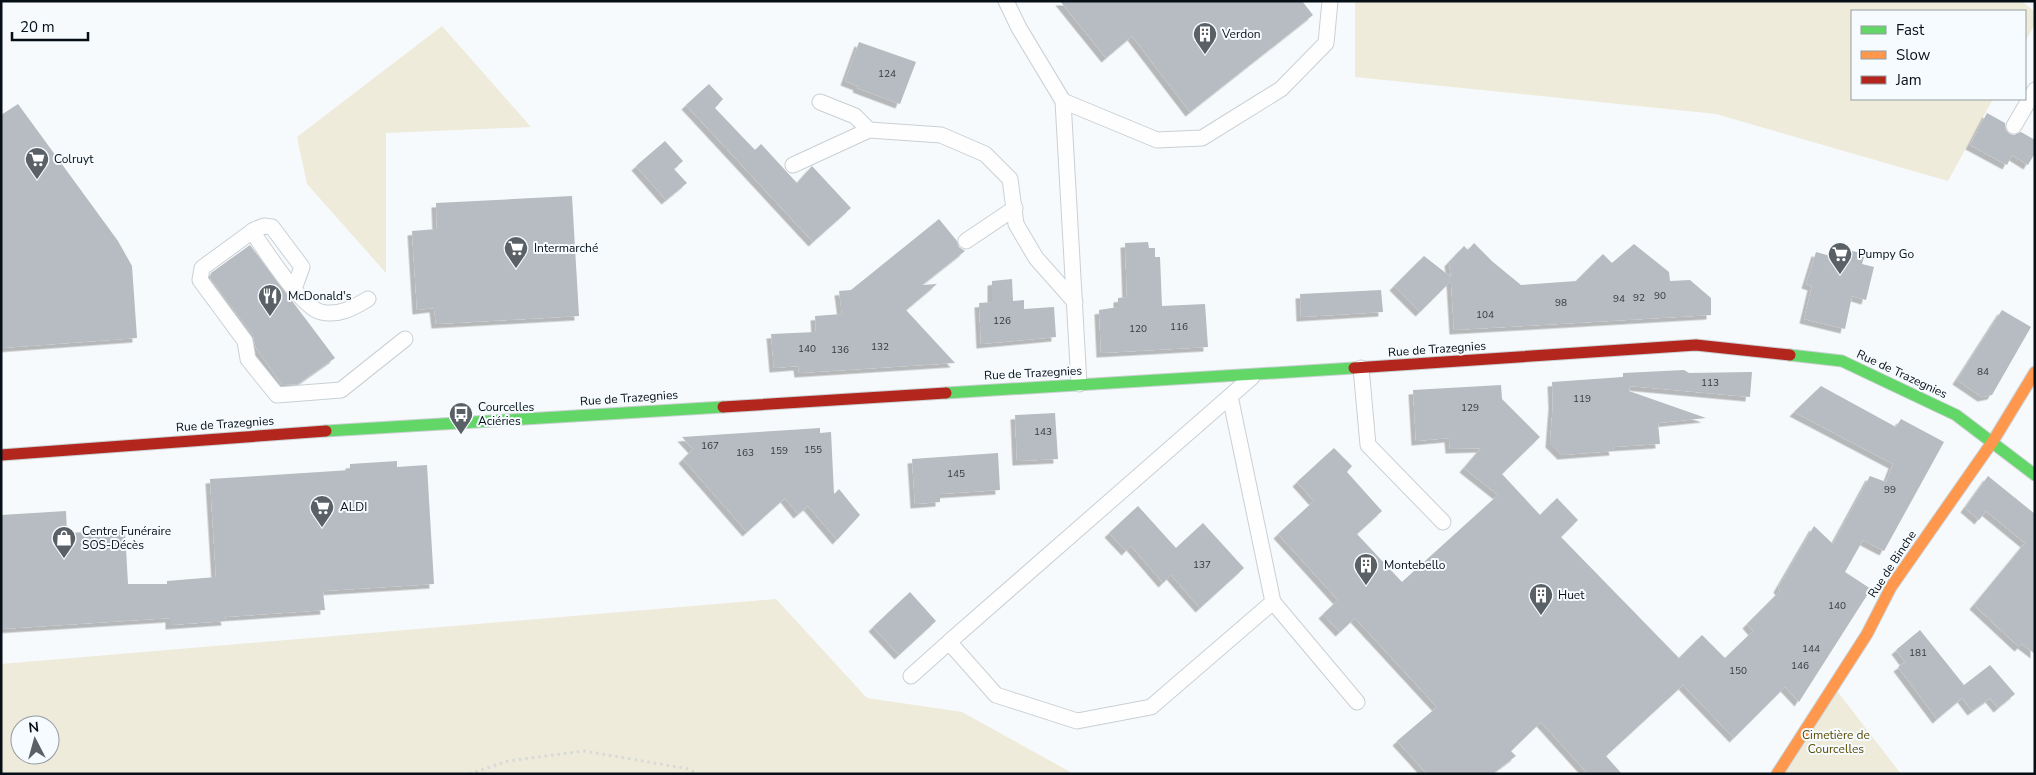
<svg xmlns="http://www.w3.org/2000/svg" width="2036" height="775" viewBox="0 0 2036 775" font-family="'Nunito Sans',sans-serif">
<defs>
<filter id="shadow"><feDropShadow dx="-4.5" dy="4.5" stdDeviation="0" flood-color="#0004"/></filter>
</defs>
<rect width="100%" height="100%" fill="#f7fafc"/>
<path fill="#eeebdb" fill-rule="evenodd" d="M1355,1H2022L2035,12V24L2025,42V11H1852V99H1993L1948,181L1716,114L1355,77Z
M442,26L531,127L386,133V273L307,184L297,137Z
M776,599L867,698L962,712L1074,774H1V664ZM20,725H50V755H20Z
M1834,687L1901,774H1777Z"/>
<path fill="#b6bcc1" filter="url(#shadow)" d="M1060,1H1302L1313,15L1190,112L1132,36L1106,58Z
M859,42L916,62L900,104L857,88L858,86L845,81Z
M709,84L723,99L715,108L755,150L761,144L797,183L812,166L851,208L813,242L686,105Z
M18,104L118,241L132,266L137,338L1,348V115Z
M1987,113L2005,123L2006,130L2010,134L2014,135L2021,132L2035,140V153L2028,165L2012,155L2007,165L1970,145Z
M665,141L683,161L674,169L687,183L666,200L636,166Z
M572,196L579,316L436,324L434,308L417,310L412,231L437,229L436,203Z
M939,219L957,241L959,247L965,251L922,285L937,284L906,310L955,363L799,373L798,366L774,368L771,334L816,332L815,316L842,314L839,291L851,290Z
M1148,242L1149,248H1155V257H1160L1162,306L1205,304L1208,347L1101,353L1099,310L1118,307V298L1127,297L1125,243Z
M1474,243L1493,262L1521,285L1576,281L1603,254L1612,263L1634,244L1669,272L1670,281L1690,280L1711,298V315L1454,330L1451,281L1420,312L1394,286L1424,256L1451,277L1449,262L1464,246L1468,250Z
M250,245L335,358L298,384L282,385L256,348L253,335L210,278L211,273Z
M1840,248L1865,254L1862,264L1874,267L1866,300L1852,296L1845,329L1804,319L1812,286L1806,284L1816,252L1838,258Z
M1012,279L1013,301L1024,300V309L1054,307L1056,337L981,344L979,303L992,302V281Z
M1381,290L1383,312L1301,317L1300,294Z
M2002,310L2031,327L1992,395L1982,397L1957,380Z
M1684,370L1689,373L1752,372L1750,397L1630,386L1629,391L1706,418L1658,423L1660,444L1613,447L1614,451L1562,455L1550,443L1553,404L1552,382L1623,377V373Z
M1501,385L1502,399L1540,437L1502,474L1540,515L1557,498L1578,520L1561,537L1679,658L1702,635L1725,658L1753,631L1747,624L1780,591L1778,588L1814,526L1833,544L1870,476L1886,482L1893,464L1794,412L1821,386L1896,427L1901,419L1944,442L1884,551L1863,540L1845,572L1871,589L1799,702L1785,687L1734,738L1683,685L1606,756L1622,774H1588L1541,722L1511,751L1516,756L1492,774H1427L1397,741L1437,707L1355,618L1340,632L1323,614L1338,600L1278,534L1314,501L1297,482L1334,448L1352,466L1347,472L1382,511L1357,534L1402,582L1498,495L1464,468L1481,448L1450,449L1449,438L1416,441L1413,390Z
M1055,413L1058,459L1017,461L1015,415Z
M820,428V433L831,432L834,494L839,489L860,515L837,540L808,506L798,514L785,498L747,532L683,459L693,449L682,437Z
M998,453L1000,490L940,494V502L915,504L912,459Z
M397,461V467L427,465L434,584L323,591L325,610L225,617L226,621L170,625V618L1,629V515L66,511L67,533L125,530L128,584H167V581L216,577L210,479L350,470V464Z
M1988,476L2035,514V654L2022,644L2019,647L1974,605L2025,543L1986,511L1979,520L1965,508Z
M1138,506L1176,548L1203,523L1244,568L1200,608L1171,575L1163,583L1131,546L1126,551L1109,533Z
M910,592L936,621L899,655L873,627Z
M1920,630L1964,685L1990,665L2015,694L1998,708L1990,698L1972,711L1962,698L1937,719L1898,667L1905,662L1896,650Z"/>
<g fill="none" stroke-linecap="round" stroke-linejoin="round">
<g stroke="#c9d0d4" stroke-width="17">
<path id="lane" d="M1006,1L1019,28L1063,101L1079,384
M1063,101L1157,140L1202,138L1281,89L1326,43L1330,1
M820,102L855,116L869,130
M2014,126L2035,90
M793,165L869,130L941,135L985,154L1010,179L1016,224L1036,258L1075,302
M252,231C264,249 302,308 321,312C339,316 353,308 368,299
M966,241L1015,208
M294,289L302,267L272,227L264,226L254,230L202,268L200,280L245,341L248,359L277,395L341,390L405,339
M1361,368L1368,445L1443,522
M1230,396L1273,602L1151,707L1077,721L996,695L949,642L1252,377
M1273,602L1357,702
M911,676L949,642"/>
</g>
<g stroke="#c9d0d4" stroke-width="13">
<path id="fast" d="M1790,355L1842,361L1956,415L2035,475
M946,393L1354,368
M326,431L723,407"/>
</g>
<g stroke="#c9d0d4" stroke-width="13">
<path id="slow" d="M1777,774L1867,634L1891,587L1993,441L2035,372"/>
</g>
<g stroke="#c9d0d4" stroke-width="13">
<path id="jam" d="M1354,368L1696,345L1790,355
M723,407L946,393
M1,455L326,431"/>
</g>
<path stroke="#d8d9d9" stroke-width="3" stroke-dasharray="2.5 4" stroke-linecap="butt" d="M469,774L508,761L584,751L689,769L697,774"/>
<use href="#lane" stroke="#fefeff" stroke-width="15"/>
<use href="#fast" stroke="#63d668" stroke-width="11"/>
<use href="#slow" stroke="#ff974d" stroke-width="11"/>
<use href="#jam" stroke="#b3261e" stroke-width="11"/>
</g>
<defs>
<g id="building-pin" transform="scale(1.25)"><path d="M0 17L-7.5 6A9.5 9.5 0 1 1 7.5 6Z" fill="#5a6166" stroke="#f5fbfe"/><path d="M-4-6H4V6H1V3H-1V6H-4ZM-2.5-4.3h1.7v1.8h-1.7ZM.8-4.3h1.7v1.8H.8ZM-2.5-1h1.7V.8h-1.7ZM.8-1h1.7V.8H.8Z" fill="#fff"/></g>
<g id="supermarket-pin" transform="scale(1.25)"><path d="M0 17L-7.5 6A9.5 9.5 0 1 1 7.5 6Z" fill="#5a6166" stroke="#f5fbfe"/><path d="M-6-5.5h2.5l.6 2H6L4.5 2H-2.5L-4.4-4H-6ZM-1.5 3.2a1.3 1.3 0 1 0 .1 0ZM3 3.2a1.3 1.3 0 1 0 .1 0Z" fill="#fff"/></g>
<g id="restaurant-pin" transform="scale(1.25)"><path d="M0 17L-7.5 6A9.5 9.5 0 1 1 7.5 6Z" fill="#5a6166" stroke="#f5fbfe"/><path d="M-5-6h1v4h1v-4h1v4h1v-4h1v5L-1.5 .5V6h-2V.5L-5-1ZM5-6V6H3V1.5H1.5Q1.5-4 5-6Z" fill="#fff"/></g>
<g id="bus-pin" transform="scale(1.25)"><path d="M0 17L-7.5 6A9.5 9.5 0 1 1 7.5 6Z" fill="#5a6166" stroke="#f5fbfe"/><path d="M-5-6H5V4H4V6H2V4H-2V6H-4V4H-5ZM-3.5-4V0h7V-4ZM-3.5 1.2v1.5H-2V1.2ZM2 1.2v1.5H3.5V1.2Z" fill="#fff"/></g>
<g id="shop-pin" transform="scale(1.25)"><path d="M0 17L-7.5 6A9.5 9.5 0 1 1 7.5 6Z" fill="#5a6166" stroke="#f5fbfe"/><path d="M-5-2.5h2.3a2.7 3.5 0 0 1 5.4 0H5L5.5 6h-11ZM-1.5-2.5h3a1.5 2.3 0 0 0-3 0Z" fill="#fff"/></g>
</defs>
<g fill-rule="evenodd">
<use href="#building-pin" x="1205" y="34"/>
<use href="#supermarket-pin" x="37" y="159"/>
<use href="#supermarket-pin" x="516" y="248"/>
<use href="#supermarket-pin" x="1840" y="254"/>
<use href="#restaurant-pin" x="270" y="296"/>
<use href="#bus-pin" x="461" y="414"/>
<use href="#supermarket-pin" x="322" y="507"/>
<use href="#shop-pin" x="64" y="538"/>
<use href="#building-pin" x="1366" y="565"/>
<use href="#building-pin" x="1541" y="595"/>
</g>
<g text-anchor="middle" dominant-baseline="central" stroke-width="4" stroke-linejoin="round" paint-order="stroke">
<g font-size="10" fill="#323a41">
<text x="887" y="74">124</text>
<text x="1660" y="296">90</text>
<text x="1639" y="298">92</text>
<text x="1619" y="299">94</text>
<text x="1561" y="303">98</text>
<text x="1485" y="315">104</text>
<text x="1002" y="321">126</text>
<text x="1179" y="327">116</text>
<text x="1138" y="329">120</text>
<text x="880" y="347">132</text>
<text x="807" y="349">140</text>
<text x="840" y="350">136</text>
<text x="1983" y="372">84</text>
<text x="1710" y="383">113</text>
<text x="1582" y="399">119</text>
<text x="1470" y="408">129</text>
<text x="1043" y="432">143</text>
<text x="710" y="446">167</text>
<text x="813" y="450">155</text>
<text x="779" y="451">159</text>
<text x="745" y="453">163</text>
<text x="956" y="474">145</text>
<text x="1890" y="490">99</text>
<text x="1202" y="565">137</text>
<text x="1837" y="606">140</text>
<text x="1811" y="649">144</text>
<text x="1918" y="653">181</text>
<text x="1800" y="666">146</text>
<text x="1738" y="671">150</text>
</g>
<g font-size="12" fill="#060f16" stroke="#f5fbfe" text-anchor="start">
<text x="1222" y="34">Verdon</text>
<text x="54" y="159">Colruyt</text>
<text x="534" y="248">Intermarché</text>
<text x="1858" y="254">Pumpy Go</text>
<text x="288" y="296">McDonald's</text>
<text x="478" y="407">Courcelles<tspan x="478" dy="14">Aciéries</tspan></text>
<text x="340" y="507">ALDI</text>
<text x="82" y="531">Centre Funéraire<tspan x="82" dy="14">SOS-Décès</tspan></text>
<text x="1384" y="565">Montebello</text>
<text x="1558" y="595">Huet</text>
</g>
<g font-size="12" fill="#060f16" stroke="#f5fbfe">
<text transform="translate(1437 349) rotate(-4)">Rue de Trazegnies</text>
<text transform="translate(1033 373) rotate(-3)">Rue de Trazegnies</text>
<text transform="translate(1902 374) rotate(25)">Rue de Trazegnies</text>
<text transform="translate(629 398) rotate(-4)">Rue de Trazegnies</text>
<text transform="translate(225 424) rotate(-4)">Rue de Trazegnies</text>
<text transform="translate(1892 564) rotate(-57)">Rue de Binche</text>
</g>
<g font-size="12" fill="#5a4b04" stroke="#f5fbfe">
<text x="1836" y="735">Cimetière de<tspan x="1836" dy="14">Courcelles</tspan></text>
</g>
</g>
<rect width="2036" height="775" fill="none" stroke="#060f16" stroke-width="5"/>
<rect x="1851" y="10" width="175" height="90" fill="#f5fbfe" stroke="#959da1"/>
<rect x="1861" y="26" width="25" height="8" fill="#63d668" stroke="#959da1"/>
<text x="1896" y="35" font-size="15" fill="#060f16">Fast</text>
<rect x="1861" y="51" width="25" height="8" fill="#ff974d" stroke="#959da1"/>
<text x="1896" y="60" font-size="15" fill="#060f16">Slow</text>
<rect x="1861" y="76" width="25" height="8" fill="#b3261e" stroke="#959da1"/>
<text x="1896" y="85" font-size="15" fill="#060f16">Jam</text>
<g transform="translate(35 740) rotate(354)"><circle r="24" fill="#f5fbfe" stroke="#959da1"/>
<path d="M0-4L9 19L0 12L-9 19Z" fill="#5a6166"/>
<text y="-8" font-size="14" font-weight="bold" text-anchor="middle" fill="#060f16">N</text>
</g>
<path d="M12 32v8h76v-8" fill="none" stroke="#060f16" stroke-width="2.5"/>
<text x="20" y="32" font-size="15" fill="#060f16" stroke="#f5fbfe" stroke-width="4" paint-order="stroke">20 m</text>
</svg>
